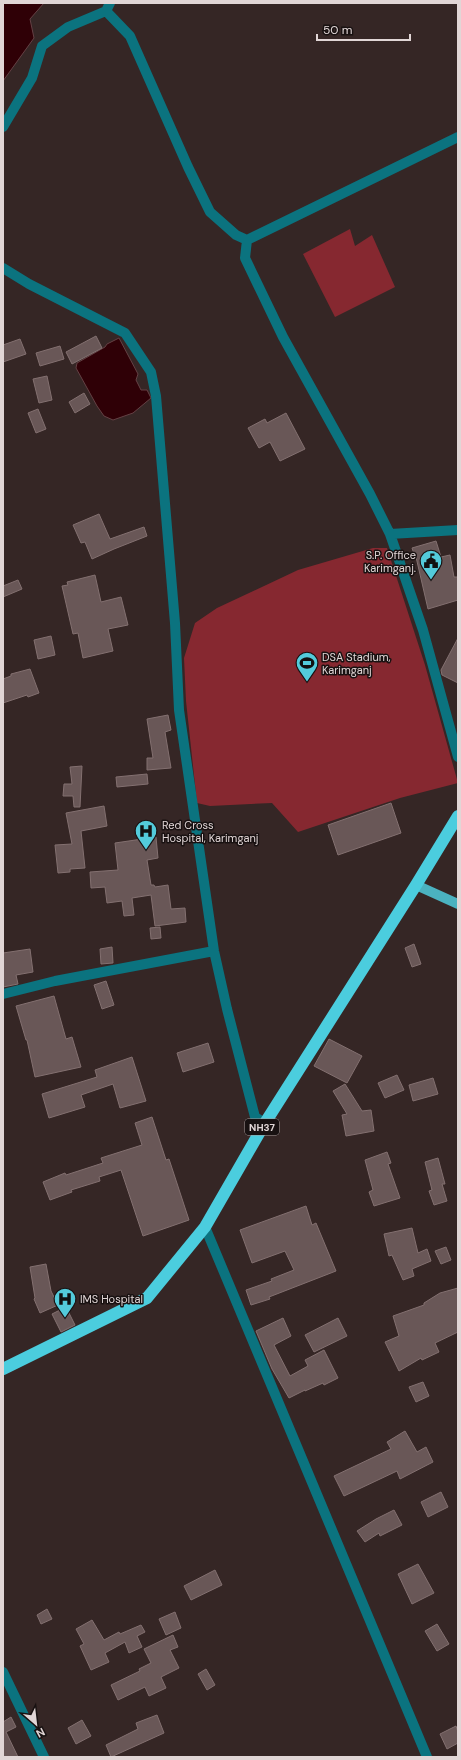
<svg xmlns="http://www.w3.org/2000/svg" width="461" height="1760" viewBox="0 0 461 1760" font-family="'DM Sans',sans-serif">
<rect width="100%" height="100%" fill="#352625"/>
<path fill="#862830" d="M350,229L355,246L372,235L395,287L335,317L303,254Z
M373,548H387L425,665L458,783L400,798L298,832L272,803L210,806L197,803L186,701L184,658L195,623L217,608L298,570Z"/>
<path fill="#2f0006" stroke="#644044" d="M3,3H44L30,19L34,38L3,81Z
M119,338L138,374L136,380L141,390H147L151,398L133,413L113,420L104,416L97,406L76,368L77,363L105,347L107,344Z"/>
<path fill="#695757" stroke="#837070" d="M96,336L102,348L72,364L66,352Z
M20,339L26,354L3,362V345Z
M60,346L64,359L40,366L36,353Z
M47,376L52,400L39,403L33,379Z
M84,393L90,404L75,413L69,402Z
M38,409L46,429L36,433L28,413Z
M286,413L305,449L280,461L270,442L259,448L248,428L265,419L267,423Z
M99,514L110,539L144,527L147,536L114,549L92,559L85,542L81,543L73,525Z
M436,541L441,557L450,555L454,577H458V600L428,609L416,557H415L412,548Z
M95,575L101,602L121,597L128,625L108,629L113,651L83,658L78,633L73,634L62,586L68,585L67,582Z
M18,580L22,589L3,597V586Z
M51,636L55,655L38,659L34,640Z
M458,638V683L442,675L441,670Z
M30,669L39,693L28,697L27,695L3,703V679L11,676V674Z
M168,715L171,730L165,732L171,768L147,770V758H153L147,719Z
M82,766L80,807H74L73,796H63L64,784H72L70,767Z
M147,774L148,784L117,787L116,777Z
M391,803L401,833L338,855L328,825Z
M104,806L107,826L81,831L85,868L70,869V872L58,873L55,845L72,844L66,813Z
M156,837L158,858L147,860L151,885H154L155,887L168,885L171,909L185,908L186,922L155,926L151,895L132,898L134,915L124,916L122,901L107,903L105,887L91,888L90,872L118,870L115,843Z
M160,927L161,938L151,939L150,928Z
M414,944L421,964L412,967L405,948Z
M112,947L113,963L101,964L100,949Z
M30,949L33,972L16,975L18,984L3,987V953Z
M106,981L114,1005L102,1009L94,985Z
M54,996L66,1039L72,1037L81,1067L35,1077L27,1040H26L16,1006Z
M329,1039L362,1056L347,1083L314,1066Z
M208,1043L214,1062L183,1072L177,1053Z
M132,1057L146,1101L120,1108L113,1084L81,1095L85,1107L49,1118L42,1094L97,1077L95,1070Z
M397,1075L404,1090L385,1098L378,1083Z
M433,1078L438,1094L413,1101L409,1085Z
M345,1084L362,1111L371,1110L374,1131L346,1136L342,1115L347,1114L333,1091Z
M152,1117L166,1160L169,1159L189,1220L143,1236L121,1170L99,1177L100,1181L71,1190L72,1192L50,1200L43,1182L65,1173L66,1175L103,1163L101,1158L142,1145L135,1123Z
M387,1152L391,1163L388,1164L400,1198L374,1206L369,1192L373,1190L365,1160Z
M438,1158L445,1184H442L447,1201L434,1205L429,1191L432,1190L425,1162Z
M306,1206L312,1225L316,1223L336,1271L269,1297L270,1299L251,1305L246,1290L272,1281L271,1279L294,1270L285,1251L252,1263L240,1230Z
M412,1228L418,1253L427,1249L431,1261L412,1269L414,1276L403,1280L392,1255L389,1256L384,1234Z
M446,1247L451,1260L441,1264L435,1251Z
M46,1264L51,1291L58,1305L40,1313L34,1299L35,1298L30,1267Z
M458,1288V1332L435,1343L439,1352L422,1360L421,1358L399,1371L385,1342L399,1336L393,1316L424,1305V1303L440,1293Z
M66,1307L75,1325L61,1332L52,1314Z
M283,1318L291,1336L274,1345L290,1376L308,1366L305,1360L324,1350L338,1378L324,1385L323,1383L305,1391V1390L289,1398L272,1369L256,1331Z
M338,1318L347,1336L314,1352L305,1335Z
M423,1382L429,1396L416,1402L409,1387Z
M405,1431L417,1452L426,1447L433,1462L400,1479L397,1471L344,1496L334,1476L391,1449L387,1442Z
M441,1492L448,1507L428,1517L421,1502Z
M394,1510L402,1525L380,1536L379,1533L365,1542L357,1531L376,1519Z
M418,1564L434,1593L412,1604L398,1574Z
M215,1570L222,1585L191,1600L184,1586Z
M47,1609L52,1619L41,1624L37,1615Z
M175,1612L181,1628L166,1635L159,1619Z
M92,1620L104,1640L119,1632L120,1634L141,1625L145,1632L137,1636L142,1647L129,1653L125,1642L105,1653L109,1662L91,1670L80,1646L84,1644L76,1629Z
M437,1624L449,1644L437,1651L425,1631Z
M173,1635L178,1647L170,1650L179,1668L161,1677L166,1688L149,1696L145,1687L118,1700L111,1685L140,1671L139,1669L151,1663L144,1649Z
M206,1669L215,1685L207,1690L198,1674Z
M157,1715L164,1733L111,1757L106,1745L138,1729L136,1723Z
M11,1717L16,1727L6,1732L18,1757H3V1722Z
M82,1720L91,1736L76,1744L68,1728Z
M456,1726L458,1732V1743L447,1749L440,1734Z"/>
<g fill="none" stroke-linecap="round" stroke-linejoin="round">
<path stroke="#0b737f" stroke-width="10" d="M106,11L130,36L188,167L210,212L236,235L247,240L458,137
M3,127L32,78L42,46L68,27L106,11L110,3
M247,240L245,258L283,337L370,494L390,534L423,630L458,757
M3,268L29,284L125,333L151,372L156,396L175,623L179,710L214,951L227,1009L255,1117L265,1123
M390,534L458,530
M3,994L55,981L214,951
M205,1227L427,1757
M3,1672L44,1757"/>
<path stroke="#4bb2c0" stroke-width="10" d="M416,885L458,904"/>
<path stroke="#4bcdde" stroke-width="12" d="M3,1369L147,1298L205,1227L265,1123L416,885L458,816"/>
</g>
<defs>
<g id="civic-pin" transform="scale(1.15)"><path d="M0 17L-7.5 6A9.5 9.5 0 1 1 7.5 6Z" fill="#53cbdb" stroke="#181111"/><path d="M-.6-6.5H3V-4.5H.6V-3L4-1V1h2V6H-6V1h2V-1L-.6-3ZM-1.2 2.5V6h2.4V2.5Z" fill="#111"/></g>
<g id="stadium-pin" transform="scale(1.15)"><path d="M0 17L-7.5 6A9.5 9.5 0 1 1 7.5 6Z" fill="#53cbdb" stroke="#181111"/><path d="M0-5a6.5 5 0 1 0 0 10a6.5 5 0 1 0 0-10ZM-3.5-1.8h7v3.6h-7Z" fill="#111"/></g>
<g id="hospital-pin" transform="scale(1.15)"><path d="M0 17L-7.5 6A9.5 9.5 0 1 1 7.5 6Z" fill="#53cbdb" stroke="#181111"/><path d="M-5-5h3v3.5h4V-5h3V5h-3V1.5h-4V5h-3Z" fill="#111"/></g>
</defs>
<g fill-rule="evenodd">
<use href="#civic-pin" x="431" y="561"/>
<use href="#stadium-pin" x="307" y="663"/>
<use href="#hospital-pin" x="146" y="831"/>
<use href="#hospital-pin" x="65" y="1299"/>
</g>
<g text-anchor="middle" dominant-baseline="central" stroke-width="3" stroke-linejoin="round" paint-order="stroke">
<rect fill="#181111" stroke="#a59b9b" stroke-width="1" x="245" y="1119" width="34" height="16" rx="3"/>
<g font-size="10" font-weight="bold" fill="#e1d6d6">
<text x="262" y="1127">NH37</text>
</g>
<g font-size="11" fill="#e1d6d6" stroke="#181111" text-anchor="start">
<text x="416" y="555" text-anchor="end">S.P. Office<tspan x="416" dy="13">Karimganj.</tspan></text>
<text x="322" y="657">DSA Stadium,<tspan x="322" dy="13">Karimganj</tspan></text>
<text x="162" y="825">Red Cross<tspan x="162" dy="13">Hospital, Karimganj</tspan></text>
<text x="80" y="1299">IMS Hospital</text>
</g>
</g>
<rect width="461" height="1760" fill="none" stroke="#e1d6d6" stroke-width="8"/>
<g transform="translate(36 1724) rotate(152)" stroke="#181111" stroke-width="3" paint-order="stroke">
<path d="M0-3L7 15L0 10L-7 15Z" fill="#e1d6d6"/>
<text y="-6" font-size="11" font-weight="bold" text-anchor="middle" fill="#e1d6d6">N</text>
</g>
<path d="M317 34v6h93v-6" fill="none" stroke="#e1d6d6" stroke-width="2"/>
<text x="323" y="34" font-size="12" fill="#e1d6d6" stroke="#181111" stroke-width="3" paint-order="stroke">50 m</text>
</svg>
